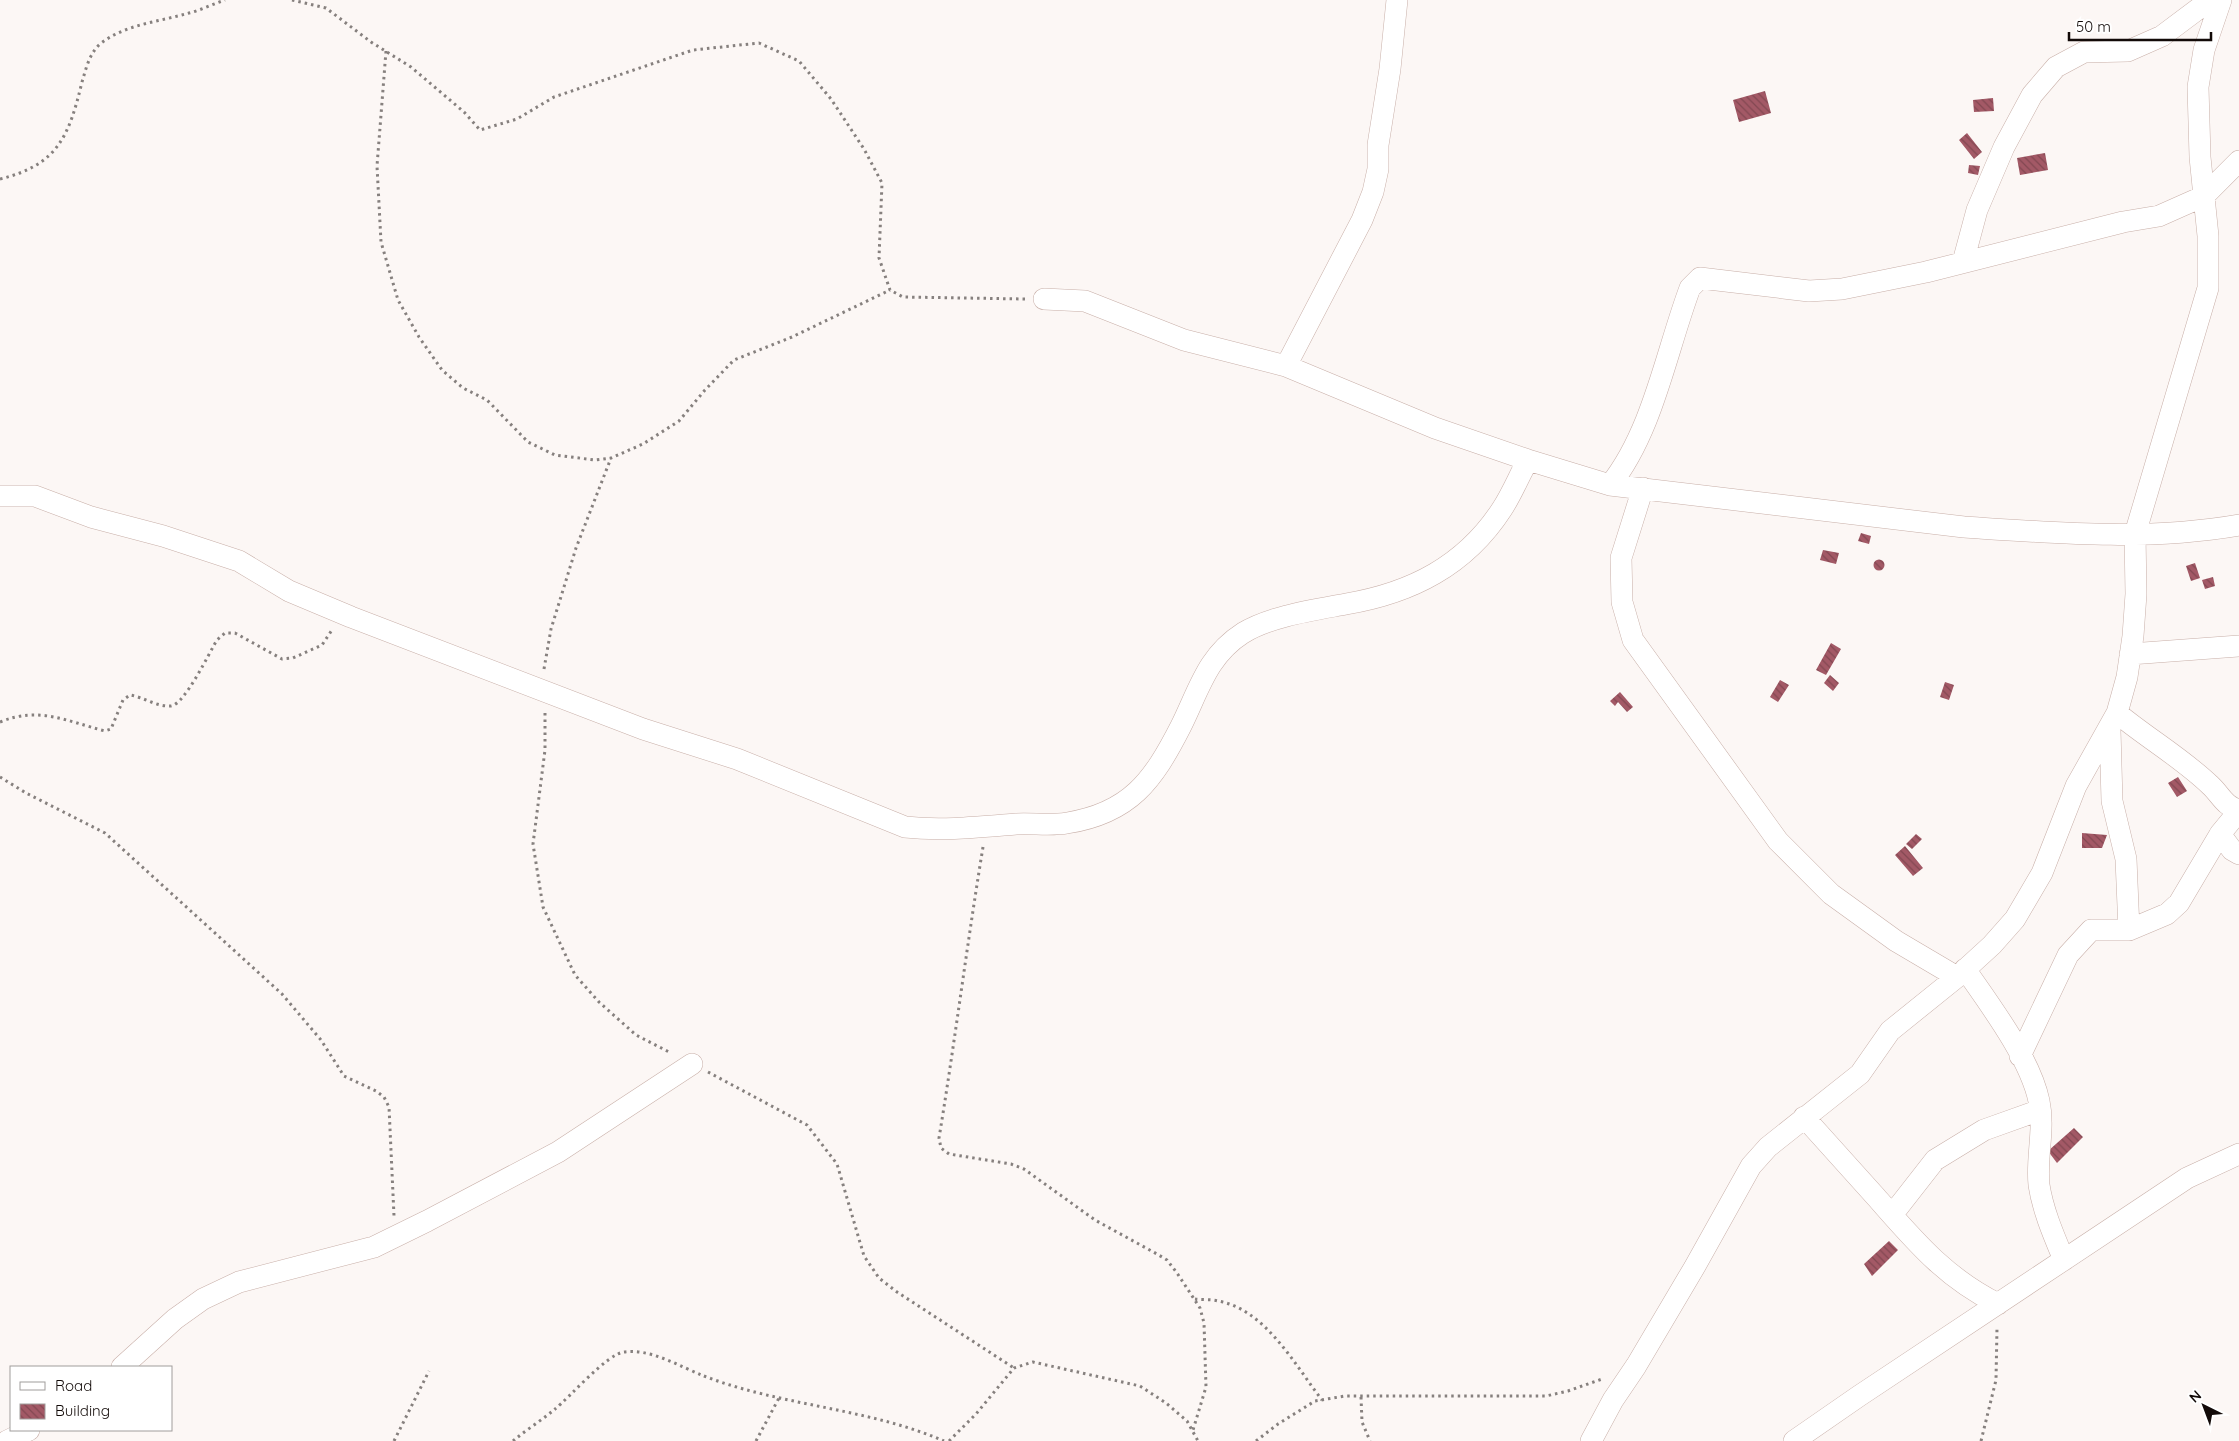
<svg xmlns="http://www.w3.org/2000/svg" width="2239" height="1441" viewBox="0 0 2239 1441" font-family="Quicksand,sans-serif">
<defs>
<pattern id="building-back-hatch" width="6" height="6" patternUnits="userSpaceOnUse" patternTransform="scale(1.25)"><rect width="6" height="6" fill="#a35966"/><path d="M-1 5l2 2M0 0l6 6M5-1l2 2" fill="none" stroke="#834852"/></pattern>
</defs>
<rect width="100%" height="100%" fill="#fcf7f5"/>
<path fill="url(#building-back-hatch)" d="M1765,91L1771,113L1739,122L1733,100Z
M1993,98L1994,111L1974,112L1973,100Z
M1967,133L1982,152L1974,159L1959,140Z
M2045,153L2048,170L2020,175L2017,158Z
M1969,165L1980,166L1978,175L1968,173Z
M1861,533L1871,536L1869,544L1858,541Z
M1823,550L1839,553L1836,564L1820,560Z
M1873.5 565a5.5 5.5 0 1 1 11 0a5.5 5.5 0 1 1-11 0Z
M2195,563L2200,578L2191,581L2186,566Z
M2213,577L2215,586L2205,589L2202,580Z
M1831,643L1841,649L1826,675L1816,670Z
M1830,675L1839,683L1833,691L1824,683Z
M1780,680L1789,685L1778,702L1770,697Z
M1945,682L1954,685L1949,700L1940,697Z
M1620,692L1633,707L1627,712L1618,702L1615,706L1610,701Z
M2178,777L2187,791L2177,797L2168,783Z
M2082,833L2107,835L2102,848H2082Z
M1916,834L1922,839L1912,849L1906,844Z
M1905,846L1923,868L1913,876L1895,855Z
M2074,1128L2083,1137L2057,1163L2048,1151Z
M1889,1241L1898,1250L1872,1276L1864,1264Z"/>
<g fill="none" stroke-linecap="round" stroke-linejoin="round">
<g stroke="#c8afa8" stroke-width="22">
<path id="minor" d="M1963,262L1977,210L2004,147L2032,95L2056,67L2084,52L2128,51L2162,36L2210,0
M1044,299L1085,301L1184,340L1286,366L1435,428L1528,460L1610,485L1964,527C2054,533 2149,541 2239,525
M1286,366L1362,220L1373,192L1378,169V145L1390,69L1397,0
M1610,485C1653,431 1666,352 1690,288L1700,278L1809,291L1842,289L1926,272L2123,222L2159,216L2204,196L2239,161
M1643,488L1621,558L1622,602L1633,640L1778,841L1831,894L1896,941L1957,977
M0,496H35L91,517L163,536L239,561L289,591L351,617L643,729L737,759L905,827C942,831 979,827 1016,824C1033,823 1051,826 1067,823C1130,813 1153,781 1181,726C1199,690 1207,656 1243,633C1271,616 1314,610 1346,604C1411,593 1465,566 1502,509C1512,494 1519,476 1528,460
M2130,654L2239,646
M2117,713C2147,738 2182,758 2210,785C2221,795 2224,806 2239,810
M2110,730L2112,801L2126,859L2129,930
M2220,834L2232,850L2239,854
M1965,969C1990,1005 2030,1058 2039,1101C2045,1129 2036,1157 2039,1185C2043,1211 2054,1236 2064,1260
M2020,1056L2068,955L2091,930H2129L2167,914L2179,903L2220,834L2239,811
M1804,1117C1828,1144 1852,1170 1876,1197C1914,1240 1944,1277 1998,1304
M1892,1215L1935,1160L1984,1130L2040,1110
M122,1367L175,1319L203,1299L239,1282L374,1247L427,1221L558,1152L692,1064
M7,1441L29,1430
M1591,1441L1613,1400L1636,1366L1694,1268L1751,1166L1768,1147L1860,1074L1890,1031L1957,977L1992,945L2015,919L2042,873L2076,786L2117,713L2127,677L2133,636L2136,594L2135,534L2208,288V236L2200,157L2198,87L2204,50L2221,0
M1794,1441L1859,1396L2187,1178L2239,1154"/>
</g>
<path stroke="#86807e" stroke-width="3" stroke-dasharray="2.5 4" stroke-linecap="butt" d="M292,0L326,8L371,42L411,67L464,112L480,130L517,119L554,97L693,50L759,43L799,61L831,99L864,149L882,183L879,258L890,290L903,297L1025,299
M386,51L377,166L381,242L398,300L419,337L442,370L463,388L487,400L528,442L555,455L595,460L611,458L643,444L679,421L705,390L734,360L792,337L890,290
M0,179C58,165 69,136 82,82C86,69 89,54 100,44C125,24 159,22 189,13C201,10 213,4 225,0
M544,669L551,629L576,548L611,458
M545,713V750L533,844L543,907L575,975L599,1002L636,1035L671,1053
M0,722C39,706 66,721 105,731L111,729L123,700L130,695C143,697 157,707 171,706C185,704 209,653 217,640L225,633H235L282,659L293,658L322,645L332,630
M0,777L26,793L105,833L282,994L321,1040L344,1076L376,1091L384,1097L389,1107L394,1216
M983,847C967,944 955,1041 939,1138L941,1148L949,1154L1011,1164L1024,1169L1095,1220L1157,1254L1167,1260L1177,1273L1200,1308L1204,1323L1206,1387L1193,1430
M708,1072L807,1125L837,1164L864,1256L879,1278L897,1292L1014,1368
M1195,1299C1202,1300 1211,1299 1218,1301C1265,1309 1295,1365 1322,1400
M1361,1397L1362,1422L1370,1441
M394,1441L429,1371
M513,1441C526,1430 542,1420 555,1409C570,1397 607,1354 624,1352C650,1348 681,1367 704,1376C781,1406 868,1408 944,1441
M756,1441L779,1398
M949,1441L976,1414L1014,1368L1033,1362L1140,1386L1166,1403L1187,1421L1198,1441
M1256,1441L1278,1424L1315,1401L1345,1396H1546L1568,1391L1602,1379
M1981,1441L1996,1380L1997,1328"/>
<use href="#minor" stroke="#fff" stroke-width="21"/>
</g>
<rect x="10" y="1366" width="162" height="65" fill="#ffffff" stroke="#a09d9c"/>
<rect x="20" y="1382" width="25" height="8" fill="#ffffff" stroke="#a09d9c"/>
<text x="55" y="1391" font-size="15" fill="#120a08">Road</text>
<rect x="20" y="1404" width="25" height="15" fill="url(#building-back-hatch)" stroke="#a09d9c"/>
<text x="55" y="1416" font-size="15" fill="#120a08">Building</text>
<g transform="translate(2204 1406) rotate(318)" stroke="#ffffff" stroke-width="4" paint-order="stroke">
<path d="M0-4L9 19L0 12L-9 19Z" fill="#120a08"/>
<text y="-8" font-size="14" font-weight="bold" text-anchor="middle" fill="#120a08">N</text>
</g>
<path d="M2069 32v8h142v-8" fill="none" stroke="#120a08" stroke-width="2.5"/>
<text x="2076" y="32" font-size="15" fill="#120a08" stroke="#ffffff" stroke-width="4" paint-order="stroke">50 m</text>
</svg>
